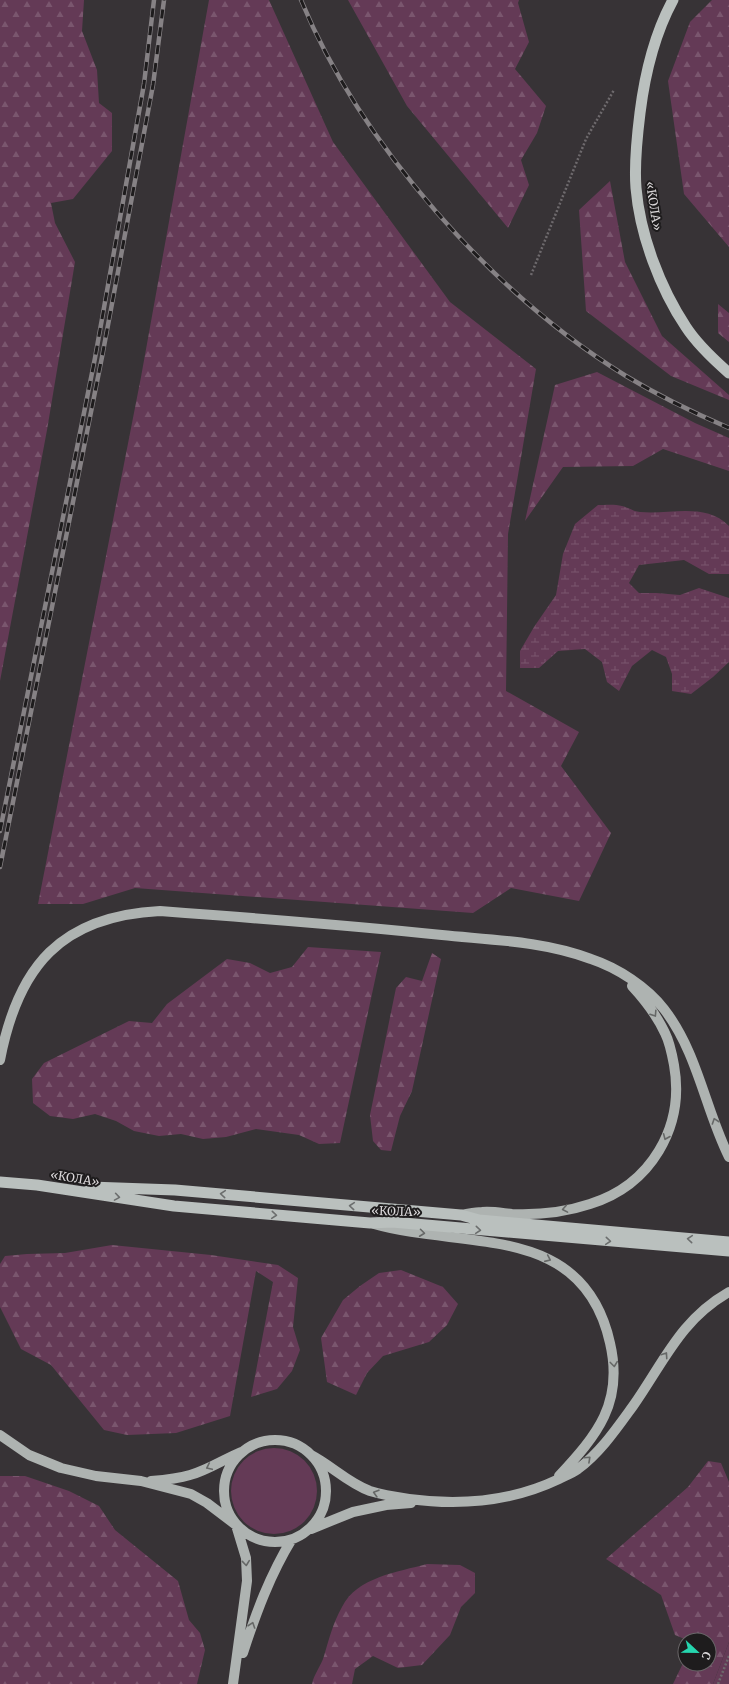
<svg xmlns="http://www.w3.org/2000/svg" width="729" height="1684" viewBox="0 0 729 1684" font-family="Merriweather,serif">
<defs>
<pattern id="forest-firs" width="22" height="20" patternUnits="userSpaceOnUse"><rect width="22" height="20" fill="#643a56"/><path d="M5 1l3.5 6h-7zM16 11l3.5 6h-7z" fill="#7a566e"/></pattern>
<pattern id="wetland-marsh" width="20" height="14" patternUnits="userSpaceOnUse"><rect width="20" height="14" fill="#643a56"/><path d="M1 5h8M5 5V1M11 12h8M15 12V8" fill="none" stroke="#7a566e"/></pattern>
</defs>
<rect width="100%" height="100%" fill="#373336"/>
<path fill="#643a56" d="M231 1491a43 43 0 1 1 86 0a43 43 0 1 1-86 0Z
M729,1642V1684H713Z"/>
<path fill="url(#forest-firs)" d="M0,0H84L82,31L97,70L99,103L112,113V151L73,199L51,203L55,223L75,262L47,430L0,681Z
M209,0H269L333,142L450,302L536,369L508,534L506,691L579,732L561,766L611,833L579,901L511,888L473,913L135,888L83,904H38L141,377Z
M348,0H519L518,3L529,42L515,69L546,106L537,133L521,160L529,185L508,228L407,106Z
M712,0H729V247L684,194L668,81L690,22Z
M610,181L625,262L662,336L729,395V400L671,376L586,311L579,210Z
M718,304L729,313V342L718,333Z
M597,372L695,423L729,438V471L663,449L633,466L563,467L525,521L555,385Z
M308,947L381,952L340,1143L319,1144L299,1135L256,1129L226,1137L203,1139L181,1134L159,1136L134,1131L116,1121L95,1114L73,1119L50,1116L33,1103L32,1079L44,1063L129,1021L152,1023L167,1004L227,959L250,963L270,973L292,967Z
M432,953L441,959L412,1091L400,1116L391,1151L381,1150L373,1141L370,1115L396,988L406,977L422,981Z
M112,1245L211,1255L278,1265L298,1278L293,1327L300,1350L292,1371L277,1389L251,1397L273,1282L256,1271L230,1416L176,1433L127,1435L104,1430L51,1365L21,1349L0,1307V1264L5,1256L27,1254L65,1253Z
M401,1270L443,1287L458,1304L447,1325L429,1342L383,1356L367,1373L356,1395L327,1382L321,1338L343,1300L360,1286L379,1273Z
M708,1461L721,1463L729,1482V1642L713,1684H673L685,1659V1664H709V1640H687L675,1635L661,1595L606,1559L688,1487Z
M0,1476H25L69,1491L99,1506L115,1530L178,1581L189,1620L200,1633L205,1650L197,1684H0Z
M427,1564L460,1565L475,1573V1593L461,1607L450,1635L422,1665L398,1668L373,1656L355,1669L352,1684H312C314,1674 321,1666 324,1656C329,1639 333,1623 342,1607C357,1577 398,1572 427,1564Z"/>
<path fill="url(#wetland-marsh)" d="M598,505C605,505 615,504 622,506C628,507 634,512 640,512C670,515 705,502 729,526V574H709L684,560L639,565L629,583L639,593H656L680,595L699,588L729,598V662L713,677L691,694L672,691V674L666,657L652,650L632,666L619,691L607,682L602,662L585,649L558,651L539,668H520V651L534,627L556,595L563,554L575,524Z"/>
<g fill="none" stroke-linecap="round" stroke-linejoin="round">
<path stroke="#6e6a6d" stroke-width="2.5" stroke-dasharray="2 2" stroke-linecap="butt" d="M531,275L586,139L614,90
M718,1684L729,1656"/>
<path stroke="#aeb3b1" stroke-width="10" d="M0,1060C18,966 61,916 160,911C254,918 348,925 442,935C491,940 544,941 591,959C618,968 647,987 664,1009C698,1053 705,1109 729,1157
M461,1215C468,1214 475,1212 482,1212C492,1211 502,1213 512,1214C537,1215 566,1212 590,1204C651,1185 685,1127 674,1065C672,1054 670,1043 665,1033C657,1016 645,1000 632,986
M374,1224C464,1250 583,1221 610,1343C624,1403 597,1435 559,1476
M0,1435L29,1455L61,1468L96,1476L141,1481L191,1494L207,1503L236,1525L246,1558L247,1581L233,1684
M224 1491a51 51 0 1 1 102 0a51 51 0 1 1-102 0Z
M311,1455C332,1466 348,1483 370,1491C383,1495 396,1497 409,1499C461,1506 511,1502 559,1479C565,1476 572,1473 578,1469C600,1453 617,1428 633,1406C664,1362 680,1320 729,1292
M151,1481C164,1480 177,1479 190,1475C208,1470 224,1459 241,1452
M311,1529L353,1512L386,1505L411,1503
M243,1653C256,1613 270,1575 292,1539"/>
<path stroke="#bac0be" stroke-width="11" d="M673,0C654,35 645,73 640,113C637,137 634,163 636,188C640,235 660,288 686,327C697,344 713,359 729,373
M0,1182L37,1185L174,1206L370,1223L392,1222L729,1251
M90,1187L175,1190L461,1215L479,1220L729,1242"/>
<g stroke="#868285" stroke-width="4.5">
<path id="rail" d="M301,0C361,145 493,294 626,376C659,396 694,413 729,428
M0,831L95,358L144,84L154,0
M0,867L102,357L153,85L164,0"/>
</g>
<use href="#rail" stroke="#1e1c1d" stroke-width="3" stroke-dasharray="9" stroke-linecap="butt"/>
</g>
<defs><path id="oneway-chevron" d="M-2-3.5L2.5 0L-2 3.5" fill="none" stroke-width="1.6" stroke-linecap="round" stroke-linejoin="round"/></defs>
<g stroke="#666867">
<use href="#oneway-chevron" transform="translate(654 1014) rotate(57)"/>
<use href="#oneway-chevron" transform="translate(715 1121) rotate(-109)"/>
<use href="#oneway-chevron" transform="translate(666 1137) rotate(113)"/>
<use href="#oneway-chevron" transform="translate(565 1209) rotate(170)"/>
<use href="#oneway-chevron" transform="translate(422 1233) rotate(7)"/>
<use href="#oneway-chevron" transform="translate(548 1259) rotate(24)"/>
<use href="#oneway-chevron" transform="translate(665 1355) rotate(-56)"/>
<use href="#oneway-chevron" transform="translate(614 1364) rotate(83)"/>
<use href="#oneway-chevron" transform="translate(588 1459) rotate(-43)"/>
<use href="#oneway-chevron" transform="translate(209 1467) rotate(155)"/>
<use href="#oneway-chevron" transform="translate(376 1493) rotate(-164)"/>
<use href="#oneway-chevron" transform="translate(246 1563) rotate(84)"/>
<use href="#oneway-chevron" transform="translate(252 1625) rotate(-71)"/>
</g>
<g stroke="#6c6e6e">
<use href="#oneway-chevron" transform="translate(223 1194) rotate(-175)"/>
<use href="#oneway-chevron" transform="translate(117 1197) rotate(9)"/>
<use href="#oneway-chevron" transform="translate(352 1206) rotate(-175)"/>
<use href="#oneway-chevron" transform="translate(274 1215) rotate(5)"/>
<use href="#oneway-chevron" transform="translate(478 1230) rotate(5)"/>
<use href="#oneway-chevron" transform="translate(690 1239) rotate(-175)"/>
<use href="#oneway-chevron" transform="translate(608 1241) rotate(5)"/>
</g>
<g text-anchor="middle" dominant-baseline="central" stroke-width="4" stroke-linejoin="round" paint-order="stroke">
<g font-size="12" fill="#dbd8da" stroke="#1e1c1d">
<text transform="translate(654 206) rotate(81)">«КОЛА»</text>
<text transform="translate(75 1178) rotate(9)">«КОЛА»</text>
<text transform="translate(396 1211) rotate(2)">«КОЛА»</text>
</g>
</g>
<g transform="translate(697 1652) rotate(112)"><circle r="19" fill="#1e1c1d" stroke="#6a6769"/>
<path d="M0-3L7 15L0 10L-7 15Z" fill="#26d5ae"/>
<text y="-6" font-size="11" font-weight="bold" text-anchor="middle" fill="#dbd8da">С</text>
</g>
</svg>
